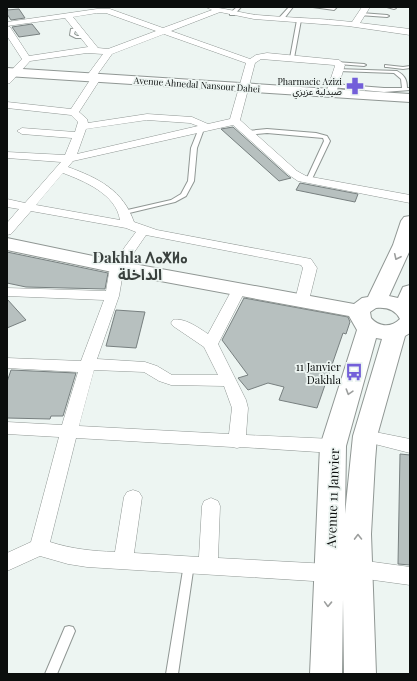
<svg xmlns="http://www.w3.org/2000/svg" width="417" height="681" viewBox="0 0 417 681" font-family="'Playfair Display','Noto Sans Arabic','Noto Sans Tifinagh',serif">
<rect width="100%" height="100%" fill="#edf5f2"/>
<path fill="#b7c0bf" stroke="#788080" d="M19,9L25,18L11,20L7,14V10Z
M32,24L40,34L19,37L12,27Z
M233,127L288,176L291,178L279,181L221,129Z
M300,183L358,194L355,202L296,190Z
M7,252L108,273L105,289L26,287L7,283Z
M244,298L348,317L350,322L346,334L343,333L317,408L279,400L284,387L268,383L248,390L238,378L248,375L222,340Z
M7,299L26,320L7,328Z
M116,310L145,312L136,348L106,346Z
M11,370L76,373L63,416H51L50,419L7,418V382Z
M400,454L410,455V565L398,564Z"/>
<g fill="none" stroke-linecap="round" stroke-linejoin="round">
<g stroke="#909794" stroke-width="2">
<path id="lane" d="M237,7H241L234,15H230V13Z
M289,7H293L283,20H279V18Z
M313,7H337L334,10Z
M387,7H395L396,8L394,9Z
M361,13L387,15L389,16L387,17L359,15V13Z
M299,19L301,20L294,58L292,59L290,58L297,20Z
M79,28L81,29V30L75,31L74,34L77,36H87V38H76L70,35L71,29Z
M336,62L364,64L366,65L364,66L338,64L336,63Z
M385,65L403,67L410,66V68L403,69L387,67H385Z
M336,69L397,71C404,75 407,79 407,88H410V90L384,92L331,87V85L333,84L384,88H402L401,79L394,73L338,71H336Z
M199,128L204,129L197,148L194,181L186,196L175,202L125,214L123,213V211L171,200L181,194L188,181L191,148Z
M267,129L316,133L327,136L330,141L311,181L309,182L306,180L324,141L323,138L267,133L248,135L245,133L248,131Z
M189,559L193,561L194,564L178,674H166L184,564L185,561Z
M69,626L73,627L75,631L57,674H45L65,627Z"/>
</g>
<g stroke="#909794" stroke-width="1">
<path id="street" d="M206,7C223,7 240,13 257,15C289,18 321,18 352,22L362,7H370L360,23L410,29V35L348,26L254,19L220,12L171,31L250,59L256,55L267,53L339,60L345,65L336,93L331,96L326,93L335,66L334,65L261,59L255,63L240,120L297,171L306,176L410,195V203L298,181L289,175L233,125L73,161L68,167C98,178 123,190 134,222L157,230L311,259L317,268L309,300L307,303L302,304L297,303L295,300L303,268L301,265L146,235L124,267L119,296L97,359L145,362L157,366L172,375H218L204,347L173,326L171,323L173,320C184,317 199,328 208,334L234,286L239,285L244,286L246,289L218,344L246,400L248,408L246,435L333,439L339,441L342,446L339,451L333,453L241,447L237,448L232,447L76,438L50,542C72,549 92,551 115,552L124,497L127,492L133,490L139,492L142,497L134,553L199,557L202,506L204,501L211,498L218,501L220,506L218,558L329,564L336,567L339,573L336,579L329,582L87,567L68,564L40,556L7,571V553L31,542L59,437L7,434V422L62,425L78,372L7,368V358L81,361L104,300L7,296V288L106,291L110,267L136,232L126,228L31,211L11,234L7,235V223L19,209L7,207V199L25,203L61,162L7,158V152L65,155L72,138L22,134L17,131L22,128L75,132L78,122L71,115L7,108V102L71,109L90,80L86,77L103,54L87,53L30,61L10,83L7,84V75L22,59L7,36V26L10,27L29,56L88,47L65,18L7,26V22L97,9H110L163,28L212,10ZM97,13H106L156,31L108,49L98,48L73,17ZM164,34L246,63L230,119L208,124L192,117L147,114L88,123L87,119L79,112L101,78L97,75L112,54ZM147,120L190,123L198,126L77,154L86,129ZM63,173C84,181 116,194 120,220L36,205ZM94,370L144,372L159,381L171,385L224,386L232,408L229,434L79,426Z
M365,430L410,439V453L359,440L356,436L359,432Z
M359,560L410,567V585L359,578L352,575L349,569L352,563Z"/>
</g>
<g stroke="#909794" stroke-width="2">
<path id="secondary" d="M7,68L410,94V102L7,76Z
M410,216V250L389,296L398,298L403,287L410,285V333L405,336L377,436L375,461L371,534L376,674H344L343,599L342,674H310L320,446L357,330L349,316L117,273L7,250V238L117,261L354,304L362,298L368,297L393,245L401,221L404,217ZM376,308C386,307 395,309 400,319C391,328 379,327 371,318L370,312ZM376,338L382,339L353,436L345,514L346,446Z"/>
</g>
<use href="#lane" fill="#fff" fill-rule="evenodd"/>
<use href="#street" fill="#fff" fill-rule="evenodd"/>
<use href="#secondary" fill="#fff" fill-rule="evenodd"/>
</g>
<defs><path id="oneway-chevron" d="M-2-3.5L2.5 0L-2 3.5" fill="none" stroke-width="1.6" stroke-linecap="round" stroke-linejoin="round"/></defs>
<g stroke="#9d9f9e">
<use href="#oneway-chevron" transform="translate(397 257) rotate(115)"/>
<use href="#oneway-chevron" transform="translate(349 392) rotate(107)"/>
<use href="#oneway-chevron" transform="translate(358 537) rotate(-91)"/>
<use href="#oneway-chevron" transform="translate(328 604) rotate(92)"/>
</g>
<defs>
<g id="pharmacy-bare" transform="scale(1.38)"><path d="M-2-6h4v4h4v4h-4v4h-4v-4h-4v-4h4Z" fill="#735fd9" stroke="#edf5f2" stroke-width="2.5" paint-order="stroke"/></g>
<g id="bus-bare" transform="scale(1.38)"><path d="M-5-6H5V4H4V6H2V4H-2V6H-4V4H-5ZM-3.5-4V0h7V-4ZM-3.5 1.2v1.5H-2V1.2ZM2 1.2v1.5H3.5V1.2Z" fill="#735fd9" stroke="#edf5f2" stroke-width="2.5" paint-order="stroke"/></g>
</defs>
<g fill-rule="evenodd">
<use href="#pharmacy-bare" x="355" y="86"/>
<use href="#bus-bare" x="354" y="372"/>
</g>
<g text-anchor="middle" dominant-baseline="central" stroke-width="3.5" stroke-linejoin="round" paint-order="stroke">
<g font-size="9" fill="#0b0e0d" stroke="#edf5f2" text-anchor="end">
<text x="342" y="81">Pharmacie Azizi<tspan x="342" dy="10">صيدلية عزيزي</tspan></text>
</g>
<g font-size="9" fill="#0b0e0d" stroke="#edf5f2">
<text transform="translate(197 84) rotate(4)">Avenue Ahnedal Nansour Dahei</text>
</g>
<g font-size="11" fill="#0b0e0d" stroke="#edf5f2" text-anchor="end">
<text x="341" y="366">11 Janvier<tspan x="341" dy="13">Dakhla</tspan></text>
</g>
<g font-size="13" fill="#0b0e0d" stroke="#edf5f2">
<text transform="translate(332 498) rotate(-88)">Avenue 11 Janvier</text>
</g>
<g font-size="15" font-weight="bold" fill="#3a413e" stroke="#edf5f2">
<text x="140" y="257">Dakhla ⴷⴰⵅⵍⴰ<tspan x="140" dy="17">الداخلة</tspan></text>
</g>
</g>
<rect width="417" height="681" fill="none" stroke="#0b0e0d" stroke-width="16"/>
</svg>
